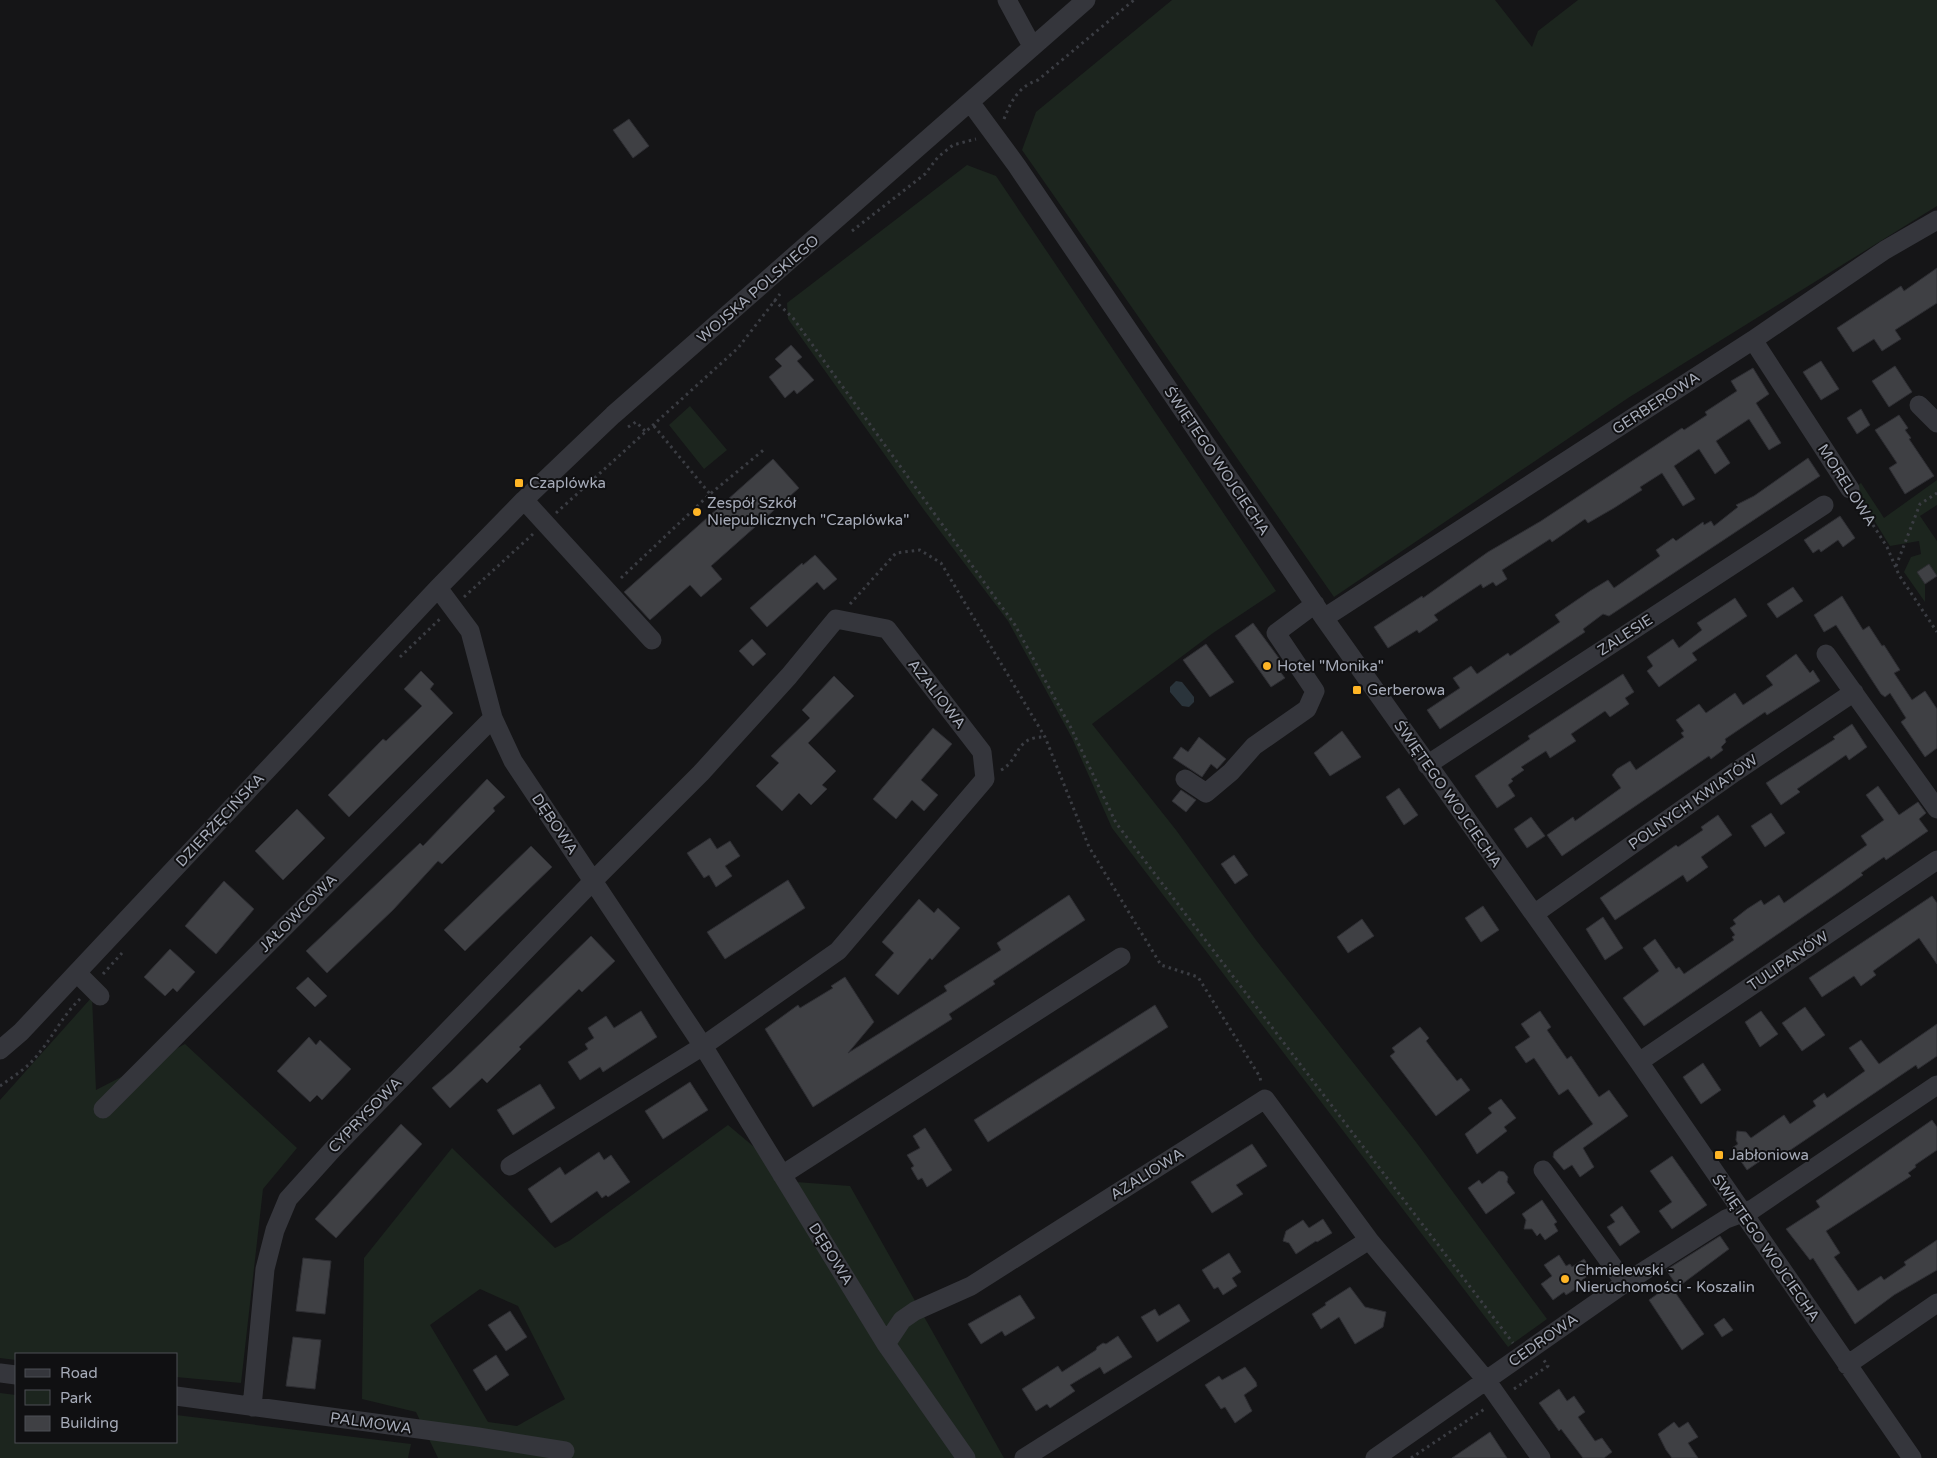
<svg xmlns="http://www.w3.org/2000/svg" width="1937" height="1458" viewBox="0 0 1937 1458" font-family="'Varela Round',sans-serif">
<rect width="100%" height="100%" fill="#151517"/>
<path fill="#1c251e" fill-rule="evenodd" d="M1172,0H1495L1532,47L1538,31L1578,0H1937V206L1628,398L1334,597L1022,150L1036,112Z
M967,165L996,176L1276,591L1213,633L1092,724L1176,830L1256,940L1416,1142L1547,1319L1508,1347L1112,828L1072,738L1008,621L924,510L788,319L787,303Z
M690,406L727,450L704,469L669,425Z
M1937,480V505L1920,516L1937,541V576L1925,584V602L1904,572L1911,557L1921,554L1919,541L1890,546L1854,488L1861,483L1884,518Z
M92,997L96,1090L185,1044L297,1148L263,1189L241,1383L176,1377V1354H16V1360L0,1358V1100Z
M728,1125L796,1182L850,1186L1004,1458H438L416,1412L362,1399L364,1258L452,1148L555,1248L569,1241ZM480,1289L518,1306L565,1399L517,1426L488,1422L430,1325Z
M0,1393L16,1395V1442H176V1415L411,1444L408,1458H0Z"/>
<path fill="#2a343b" d="M1176,681L1182,682L1194,697V702L1189,707L1182,706L1170,692V687Z"/>
<path fill="#3f4044" stroke="#2e2e33" d="M629,119L649,146L633,158L613,130Z
M1937,268V303L1895,330L1901,339L1882,351L1874,339L1853,352L1837,328L1901,286L1904,291Z
M791,345L802,357L797,361L814,380L797,394L794,390L785,398L769,377L782,366L775,359Z
M1821,361L1839,389L1821,400L1803,372Z
M1895,366L1912,392L1889,407L1872,381Z
M1753,368L1769,394L1756,403L1781,443L1769,450L1749,419L1716,441L1730,463L1715,474L1699,449L1674,466L1695,499L1683,506L1662,473L1640,487L1642,490L1614,508L1588,523L1585,519L1552,542L1550,539L1502,570L1507,579L1496,586L1493,582L1483,588L1481,584L1434,615L1438,620L1419,633L1417,630L1388,648L1374,627L1422,596L1423,598L1488,552L1541,521L1682,428L1684,430L1707,415L1705,412L1737,391L1731,381Z
M1861,409L1870,425L1857,434L1847,418Z
M1899,415L1908,428L1905,430L1911,438L1909,439L1934,476L1905,494L1889,468L1897,463L1875,430Z
M1808,458L1820,476L1609,616L1603,614L1583,629L1585,632L1440,729L1427,710L1460,688L1453,678L1471,666L1477,674L1508,653L1510,656L1560,622L1555,615L1590,591L1608,580L1614,588L1660,556L1656,550L1673,538L1676,541L1703,522L1704,525L1711,521L1714,526L1738,507L1736,505L1754,496Z
M773,459L799,488L711,566L722,579L701,597L690,585L650,620L624,592Z
M1840,516L1855,538L1843,547L1838,540L1821,552L1819,549L1813,553L1804,540Z
M815,555L837,579L824,590L817,582L767,627L750,608L802,563L803,565Z
M1929,564L1937,576L1925,584L1917,572Z
M1793,587L1803,601L1777,618L1767,604Z
M1842,596L1863,630L1869,626L1882,646L1884,645L1900,670L1894,673L1912,700L1925,691L1937,709V748L1925,757L1901,722L1906,718L1890,693L1885,697L1881,694L1836,625L1824,632L1814,615Z
M1735,598L1747,616L1692,653L1697,660L1659,687L1647,671L1653,666L1647,657L1673,639L1679,648L1702,630L1697,623Z
M1253,623L1284,665L1278,669L1285,678L1271,687L1235,636Z
M752,639L766,654L753,666L739,651Z
M1206,644L1234,682L1210,697L1183,660Z
M1796,654L1810,673L1813,670L1820,681L1767,715L1765,712L1725,739L1726,742L1721,747L1723,750L1711,759L1709,756L1562,856L1547,835L1573,817L1575,821L1621,788L1612,775L1617,769L1630,761L1636,770L1684,737L1681,733L1684,731L1676,720L1699,704L1706,713L1735,693L1743,705L1773,685L1766,676Z
M421,671L434,684L430,689L453,713L349,817L328,795L383,739L386,741L422,706L404,689Z
M1623,674L1634,692L1625,698L1629,704L1610,717L1605,711L1571,734L1576,741L1550,758L1546,751L1521,767L1524,770L1511,779L1513,781L1508,785L1515,796L1497,808L1475,776L1530,739L1528,736Z
M834,676L854,696L808,743L836,771L822,785L827,789L811,805L799,793L782,811L756,786L779,763L771,756L810,718L802,710Z
M1852,724L1867,747L1849,760L1846,755L1797,789L1800,792L1781,805L1766,783L1835,739L1833,737Z
M933,728L952,744L921,780L938,795L924,811L912,800L896,819L873,799Z
M1342,731L1361,757L1330,776L1314,753Z
M1199,737L1226,759L1217,769L1211,764L1202,777L1173,758L1181,747L1188,752Z
M487,779L505,797L493,808L495,811L442,864L438,861L393,910L327,973L306,951L420,843L423,846Z
M1878,786L1899,815L1918,802L1926,813L1919,819L1928,831L1886,860L1884,857L1861,873L1863,875L1842,890L1644,1026L1623,998L1659,971L1643,948L1655,939L1676,969L1679,967L1684,974L1734,940L1732,937L1735,935L1730,928L1736,924L1733,920L1747,909L1761,900L1764,905L1779,895L1784,903L1867,845L1861,836L1884,820L1866,795Z
M1399,788L1418,815L1404,825L1386,797Z
M1181,790L1196,800L1186,812L1172,801Z
M297,809L325,838L283,880L255,851Z
M1771,813L1785,833L1765,847L1751,826Z
M1718,815L1732,835L1701,857L1708,867L1687,882L1683,875L1615,920L1600,898L1676,845L1678,847L1703,830L1701,827Z
M1531,817L1545,836L1527,848L1514,829Z
M710,838L717,849L730,841L740,856L725,866L732,876L716,887L709,875L704,878L687,853Z
M531,846L552,867L465,951L444,930Z
M1234,855L1248,875L1235,884L1221,864Z
M788,880L805,908L725,959L707,932Z
M224,881L254,909L216,954L185,926Z
M1069,895L1085,920L993,981L995,984L949,1014L952,1019L813,1107L765,1029L798,1005L800,1008L833,988L831,986L845,977L874,1022L848,1053L947,991L944,986L1001,950L997,943Z
M1932,896L1937,903V964L1919,938L1873,971L1876,975L1861,986L1854,976L1822,997L1809,978Z
M919,899L934,913L938,908L960,928L932,960L930,958L898,995L875,975L894,953L882,942Z
M1483,906L1499,930L1481,942L1465,918Z
M1603,917L1623,948L1605,960L1586,929Z
M1362,919L1374,936L1348,953L1337,937Z
M591,936L615,961L582,992L579,989L519,1047L521,1049L487,1083L482,1078L450,1108L432,1088L452,1071Z
M170,949L195,972L177,992L173,988L165,996L144,977Z
M308,977L327,996L315,1007L296,988Z
M1155,1005L1168,1027L988,1142L974,1120Z
M1805,1007L1825,1035L1802,1051L1782,1023Z
M641,1011L657,1037L603,1072L600,1067L580,1080L568,1062L588,1049L585,1044L594,1038L588,1028L606,1016L614,1028Z
M1540,1011L1551,1027L1547,1030L1567,1059L1571,1056L1599,1097L1609,1090L1628,1116L1583,1148L1594,1167L1580,1177L1572,1165L1564,1170L1553,1157L1554,1152L1593,1124L1568,1089L1559,1095L1534,1058L1526,1063L1515,1047L1530,1037L1521,1024Z
M1761,1011L1778,1034L1760,1047L1745,1022Z
M1937,1024V1056L1918,1069L1916,1065L1783,1155L1779,1148L1747,1170L1732,1148L1738,1144L1736,1140L1737,1131L1746,1132L1751,1138L1784,1115L1790,1124L1816,1106L1813,1101L1824,1093L1827,1098L1865,1071L1849,1048L1861,1040L1879,1064Z
M1420,1027L1429,1038L1426,1041L1435,1053L1457,1081L1461,1078L1470,1090L1436,1116L1390,1056L1395,1052L1392,1048Z
M309,1037L316,1045L320,1040L351,1069L322,1100L317,1095L310,1102L277,1071Z
M1703,1063L1721,1090L1701,1104L1683,1077Z
M690,1082L708,1110L663,1139L645,1111Z
M540,1084L555,1108L513,1135L497,1110Z
M1501,1099L1516,1118L1504,1127L1507,1131L1477,1154L1465,1134L1492,1113L1488,1108Z
M1932,1120L1937,1127V1150L1915,1165L1916,1167L1908,1173L1911,1176L1826,1231L1840,1253L1834,1257L1858,1291L1881,1276L1884,1280L1906,1265L1904,1262L1937,1240V1270L1894,1295L1855,1324L1813,1258L1810,1260L1786,1229L1820,1207L1816,1201Z
M401,1124L422,1144L336,1238L315,1219Z
M925,1128L952,1170L927,1187L922,1178L918,1180L911,1168L914,1166L907,1155L920,1148L913,1136Z
M1252,1144L1267,1166L1236,1185L1243,1194L1212,1213L1191,1182Z
M599,1152L604,1160L611,1155L630,1182L608,1197L606,1195L602,1198L597,1191L551,1223L528,1189L560,1167L565,1175Z
M1672,1156L1707,1205L1672,1229L1659,1211L1672,1202L1650,1171Z
M1499,1171L1504,1172L1508,1177L1507,1182L1515,1193L1486,1214L1468,1188L1479,1180L1482,1184Z
M1542,1200L1557,1222L1554,1224L1558,1231L1545,1240L1540,1233L1537,1236L1532,1229H1524L1526,1220L1522,1214Z
M1622,1206L1640,1232L1620,1246L1607,1227L1615,1222L1610,1215Z
M1323,1219L1332,1233L1317,1242L1316,1241L1296,1254L1289,1243L1283,1241L1286,1231L1303,1220L1309,1228Z
M1720,1236L1729,1249L1678,1287L1666,1270Z
M1229,1253L1241,1272L1232,1278L1237,1286L1223,1295L1218,1287L1214,1289L1202,1270Z
M1559,1255L1566,1266L1570,1264L1572,1267L1584,1259L1593,1272L1578,1283L1580,1286L1566,1295L1564,1292L1553,1300L1541,1284L1552,1276L1544,1265Z
M303,1258L331,1261L325,1314L296,1311Z
M1670,1285L1704,1334L1682,1350L1649,1300Z
M1350,1287L1365,1307L1386,1312L1383,1327L1355,1344L1339,1317L1321,1329L1312,1314L1326,1305L1325,1303Z
M1020,1295L1035,1318L1005,1336L1002,1331L981,1344L968,1324Z
M1179,1304L1190,1321L1157,1342L1141,1317L1155,1309L1159,1316Z
M510,1311L527,1337L506,1351L488,1325Z
M1724,1318L1733,1330L1722,1337L1714,1325Z
M1118,1336L1132,1357L1104,1374L1100,1367L1070,1385L1075,1391L1050,1408L1047,1404L1036,1411L1022,1389L1058,1366L1062,1372L1096,1350L1097,1347L1103,1343L1106,1344Z
M293,1337L321,1340L315,1389L286,1386Z
M496,1355L509,1375L486,1391L473,1370Z
M1245,1367L1256,1382L1257,1386L1244,1395L1252,1411L1235,1423L1225,1407L1221,1409L1205,1385L1219,1376L1222,1380Z
M1559,1389L1567,1401L1574,1396L1585,1412L1578,1417L1595,1441L1602,1438L1612,1452L1604,1458H1583L1561,1429L1559,1431L1539,1403Z
M1674,1422L1679,1428L1688,1422L1698,1437L1688,1443L1698,1458H1672L1666,1450L1658,1434Z
M1490,1432L1507,1458H1452Z"/>
<g fill="none" stroke-linecap="round" stroke-linejoin="round">
<path stroke="#3b3d43" stroke-width="3" stroke-dasharray="2.5 4" stroke-linecap="butt" d="M1004,119C1011,101 1019,86 1038,80L1134,0
M852,231L925,174L938,157L953,145L976,139
M774,300L793,318L1015,625L1071,728L1116,823L1513,1343
M654,426L710,494
M628,427L636,422L646,432
M1859,503L1887,547L1899,575L1937,632
M556,513L738,348L780,294
M1896,566L1920,504L1937,493
M621,578L710,494L766,448
M464,597L533,534
M850,604L896,553L920,550L941,563L1045,737L1089,847L1161,965L1198,977L1260,1077L1261,1083
M400,657L441,618
M1001,770C1021,759 1014,737 1044,737
M103,974L122,953
M0,1086C14,1076 29,1067 39,1053C54,1035 63,1015 80,999
M1514,1389L1548,1366L1543,1359
M1411,1458L1486,1408"/>
<path stroke="#35363c" stroke-width="19" d="M1007,0L1032,46
M970,102L1017,166L1324,618L1639,1062L1912,1458
M1753,340L1850,489
M1919,405L1937,423
M524,500L652,640
M438,588L470,631L493,718L513,761L703,1046L886,1344L966,1458
M1324,618L1753,340L1885,250L1937,220
M1826,654L1937,809
M1427,765L1824,505
M1185,779L1206,793L1231,772L1254,746L1307,709L1315,691L1276,633L1315,604
M1534,914L1735,772L1854,692
M77,973L100,996
M0,1050L21,1032L438,588L524,500L613,415L1086,0
M1639,1062L1937,860
M103,1109L493,718
M1543,1170L1625,1283
M782,1175L1121,957
M886,1344L902,1320L915,1311L971,1286L1265,1099L1369,1240
M1847,1365L1937,1303
M0,1373L16,1375
M176,1396L478,1437L565,1451
M252,1407L265,1269L275,1230L288,1199L333,1149L593,881L701,773L789,676L836,619L887,629L982,752L985,779L838,951L703,1046L510,1166
M1024,1458L1369,1240L1486,1380L1541,1458
M1375,1458L1625,1283L1726,1219L1753,1209L1937,1085"/>
</g>
<g fill="#feb526" stroke="#101012" stroke-width="2">
<rect x="514" y="478" width="10" height="10" rx="2.5"/>
<circle cx="697" cy="512" r="5"/>
<circle cx="1267" cy="666" r="5"/>
<rect x="1352" y="685" width="10" height="10" rx="2.5"/>
<rect x="1714" y="1150" width="10" height="10" rx="2.5"/>
<circle cx="1565" cy="1279" r="5"/>
</g>
<g text-anchor="middle" dominant-baseline="central" stroke-width="4" stroke-linejoin="round" paint-order="stroke">
<g font-size="15" fill="#a6abb8" stroke="#101012">
<text transform="translate(758 289) rotate(-41)">WOJSKA POLSKIEGO</text>
<text transform="translate(1656 403) rotate(-33)">GERBEROWA</text>
<text transform="translate(1217 461) rotate(56)">ŚWIĘTEGO WOJCIECHA</text>
<text transform="translate(1847 485) rotate(57)">MORELOWA</text>
<text transform="translate(1625 635) rotate(-33)">ZALESIE</text>
<text transform="translate(937 694) rotate(52)">AZALIOWA</text>
<text transform="translate(1448 794) rotate(55)">ŚWIĘTEGO WOJCIECHA</text>
<text transform="translate(1693 802) rotate(-35)">POLNYCH KWIATÓW</text>
<text transform="translate(220 820) rotate(-47)">DZIERŻĘCIŃSKA</text>
<text transform="translate(555 824) rotate(56)">DĘBOWA</text>
<text transform="translate(298 913) rotate(-45)">JAŁOWCOWA</text>
<text transform="translate(1788 961) rotate(-34)">TULIPANÓW</text>
<text transform="translate(365 1115) rotate(-46)">CYPRYSOWA</text>
<text transform="translate(1147 1174) rotate(-32)">AZALIOWA</text>
<text transform="translate(1766 1248) rotate(55)">ŚWIĘTEGO WOJCIECHA</text>
<text transform="translate(831 1254) rotate(58)">DĘBOWA</text>
<text transform="translate(1543 1340) rotate(-35)">CEDROWA</text>
<text transform="translate(371 1423) rotate(8)">PALMOWA</text>
</g>
<g font-size="15" fill="#a6abb8" stroke="#101012" text-anchor="start">
<text x="529" y="483">Czaplówka</text>
<text x="707" y="503">Zespół Szkół<tspan x="707" dy="17">Niepublicznych "Czaplówka"</tspan></text>
<text x="1277" y="666">Hotel "Monika"</text>
<text x="1367" y="690">Gerberowa</text>
<text x="1729" y="1155">Jabłoniowa</text>
<text x="1575" y="1270">Chmielewski -<tspan x="1575" dy="17">Nieruchomości - Koszalin</tspan></text>
</g>
</g>
<rect x="15" y="1353" width="162" height="90" fill="#101012" stroke="#4c4e54"/>
<rect x="25" y="1369" width="25" height="8" fill="#35363c" stroke="#4c4e54"/>
<text x="60" y="1378" font-size="15" fill="#a6abb8">Road</text>
<rect x="25" y="1390" width="25" height="15" fill="#1c251e" stroke="#4c4e54"/>
<text x="60" y="1403" font-size="15" fill="#a6abb8">Park</text>
<rect x="25" y="1416" width="25" height="15" fill="#3f4044" stroke="#4c4e54"/>
<text x="60" y="1428" font-size="15" fill="#a6abb8">Building</text>
</svg>
